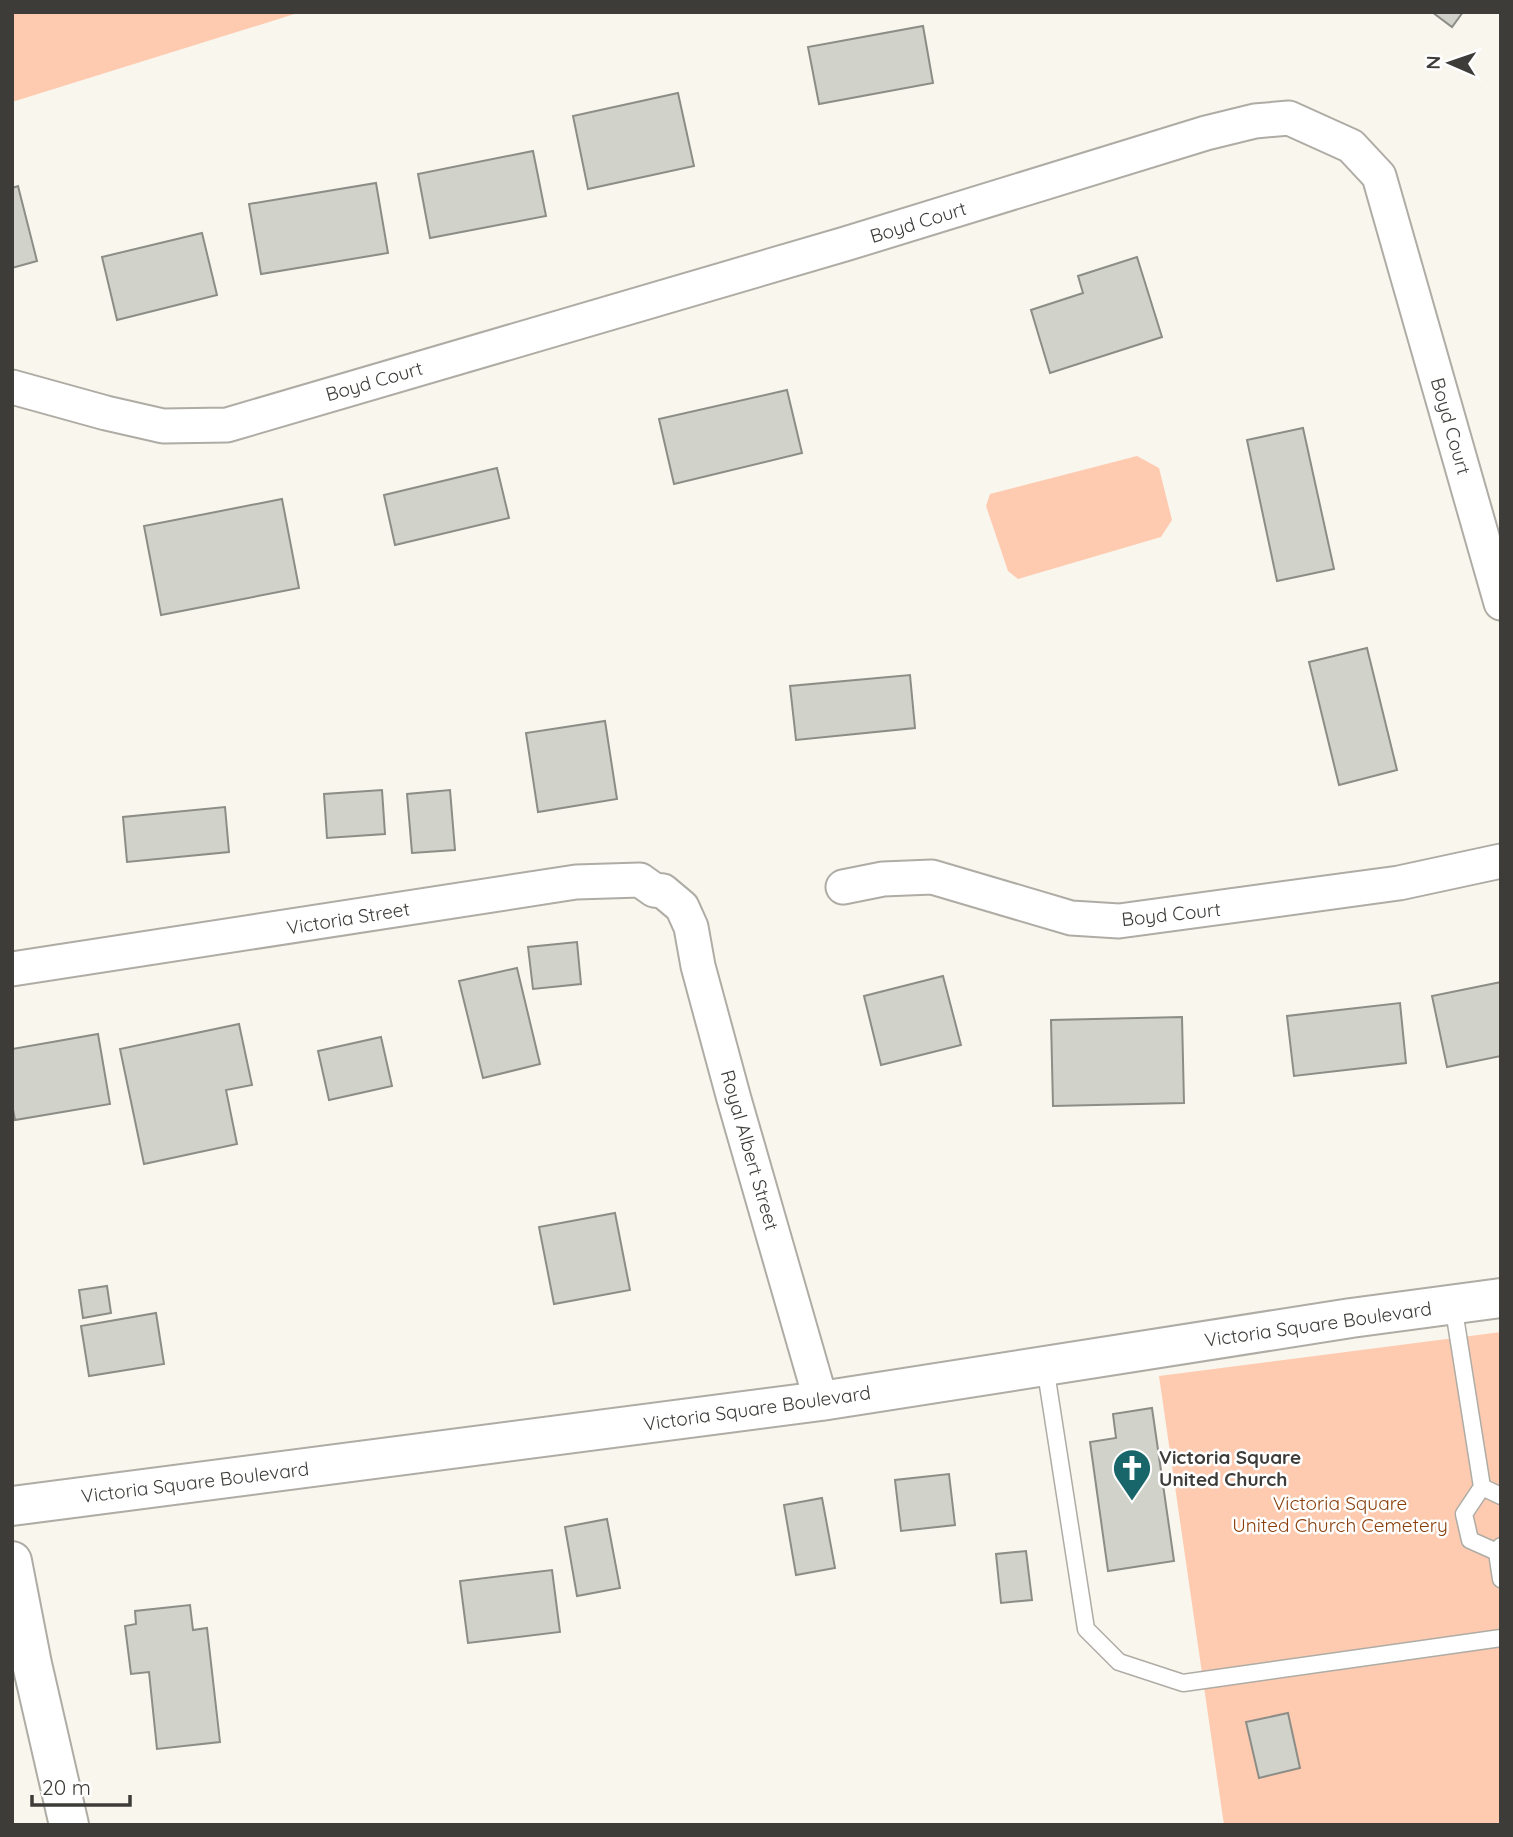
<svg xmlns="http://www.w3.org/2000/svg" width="1513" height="1837" viewBox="0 0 1513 1837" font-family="Quicksand,sans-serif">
<rect width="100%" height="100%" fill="#f9f6ee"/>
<path fill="#fecbb1" d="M12,12H301L12,102Z
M1137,456L1159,468L1172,520L1161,537L1018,579L1008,571L986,506L990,494Z
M1501,1332V1825H1224L1159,1376Z"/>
<path fill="#d1d2ca" stroke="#8c8d86" stroke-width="2" d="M1432,12H1463L1452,27Z
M923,26L933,83L819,104L808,47Z
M678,93L694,166L588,189L573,116Z
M533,151L546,216L430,238L418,174Z
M376,183L388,253L261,274L249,204Z
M18,186L37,261L12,268V188Z
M202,233L217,295L117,320L102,257Z
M1137,257L1162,337L1050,373L1031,310L1083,293L1078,276Z
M787,390L802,453L674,484L659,419Z
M1303,428L1334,569L1277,581L1247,440Z
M497,468L509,518L395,545L384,495Z
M282,499L299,588L161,615L144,526Z
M1367,648L1397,770L1339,785L1309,662Z
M910,675L915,728L796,740L790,686Z
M605,721L617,799L538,812L526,733Z
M382,790L385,834L327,838L324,794Z
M450,790L455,850L412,853L407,794Z
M225,807L229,852L127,862L123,817Z
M577,942L581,984L533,989L528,947Z
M517,968L540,1064L483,1078L459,981Z
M943,976L961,1045L881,1065L864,996Z
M1501,982V1056L1447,1067L1432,996Z
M1400,1003L1406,1063L1294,1076L1287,1016Z
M1182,1017L1184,1103L1053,1106L1051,1020Z
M239,1024L252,1085L226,1090L237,1144L144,1164L120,1049Z
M98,1034L110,1104L15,1120L12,1104V1049Z
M381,1037L392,1086L329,1100L318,1051Z
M615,1213L630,1290L554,1304L539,1227Z
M107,1286L111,1313L83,1318L79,1290Z
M156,1313L164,1364L89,1376L81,1326Z
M1152,1408L1174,1561L1108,1571L1090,1442L1116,1438L1113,1414Z
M949,1474L955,1525L901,1531L895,1480Z
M822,1498L835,1568L796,1575L784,1505Z
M607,1519L620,1588L577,1596L565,1527Z
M1026,1551L1032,1600L1001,1603L996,1554Z
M552,1570L560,1632L468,1643L460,1581Z
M190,1605L193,1630L207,1628L220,1742L157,1749L149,1672L131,1674L125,1626L136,1624L135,1611Z
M1288,1713L1300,1768L1259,1778L1246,1722Z"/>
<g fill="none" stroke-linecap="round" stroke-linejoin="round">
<g stroke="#aeaca4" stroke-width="19">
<path id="service" d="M1453,1304L1482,1487L1464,1514L1470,1540L1497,1552L1501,1546
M1045,1366L1086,1629L1119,1662L1183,1683L1501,1638
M1482,1487L1501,1496
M1497,1552L1501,1579"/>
</g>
<g stroke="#aeaca4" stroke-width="37">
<path id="minor" d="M12,387L106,413L163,426L227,425L845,244L1206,133L1255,121L1289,118L1351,146L1379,176L1501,603
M843,887L883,879L932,877L1071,918L1119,921L1399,883L1501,861
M12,969L576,882L640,880L654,890L663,891L682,907L691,927L698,966L734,1099L821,1401"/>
</g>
<g stroke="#aeaca4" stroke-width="42">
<path id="tertiary" d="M12,1506L821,1401L1351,1318L1501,1298"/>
</g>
<g stroke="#aeaca4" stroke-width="42">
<path id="secondary" d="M12,1561L32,1664L69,1825"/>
</g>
<use href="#service" stroke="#fff" stroke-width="16"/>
<use href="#minor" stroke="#fff" stroke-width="33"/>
<use href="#tertiary" stroke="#fff" stroke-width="38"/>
<use href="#secondary" stroke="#fff" stroke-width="38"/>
</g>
<defs>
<g id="church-pin" transform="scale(2.0125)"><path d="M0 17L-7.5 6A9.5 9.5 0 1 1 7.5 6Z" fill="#18666a" stroke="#fff"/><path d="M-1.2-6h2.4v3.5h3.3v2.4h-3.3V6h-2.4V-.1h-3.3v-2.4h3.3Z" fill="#fff"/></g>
</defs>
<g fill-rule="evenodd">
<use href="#church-pin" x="1132" y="1468"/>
</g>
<g text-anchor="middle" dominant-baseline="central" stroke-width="5" stroke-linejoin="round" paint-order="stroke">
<g font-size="19" fill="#3d3c39" stroke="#fff">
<text transform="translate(918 222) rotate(-17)">Boyd Court</text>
<text transform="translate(374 381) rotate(-16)">Boyd Court</text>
<text transform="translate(1451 426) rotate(74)">Boyd Court</text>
<text transform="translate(1171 914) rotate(-6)">Boyd Court</text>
<text transform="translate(348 918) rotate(-9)">Victoria Street</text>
<text transform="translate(750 1150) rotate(74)">Royal Albert Street</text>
<text transform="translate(1318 1324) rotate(-8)">Victoria Square Boulevard</text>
<text transform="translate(757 1408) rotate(-8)">Victoria Square Boulevard</text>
<text transform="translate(195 1482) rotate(-7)">Victoria Square Boulevard</text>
</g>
<g font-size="19" font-weight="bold" fill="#3d3c39" stroke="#fff" text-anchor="start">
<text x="1159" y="1457">Victoria Square<tspan x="1159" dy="22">United Church</tspan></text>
</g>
<g font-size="19" fill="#893e0a" stroke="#fff">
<text x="1340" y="1503">Victoria Square<tspan x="1340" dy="22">United Church Cemetery</tspan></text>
</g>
</g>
<rect width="1513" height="1837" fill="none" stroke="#3d3c39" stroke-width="28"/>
<g transform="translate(1450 63) rotate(272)" stroke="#ffffff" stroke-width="5" paint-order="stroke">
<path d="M0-5L12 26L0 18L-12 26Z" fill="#3d3c39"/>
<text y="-10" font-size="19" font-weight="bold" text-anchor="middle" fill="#3d3c39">N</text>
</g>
<path d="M32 1795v10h98v-10" fill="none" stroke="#3d3c39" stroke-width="3.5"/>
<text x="42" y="1795" font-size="21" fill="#3d3c39" stroke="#ffffff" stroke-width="5" paint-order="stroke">20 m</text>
</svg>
